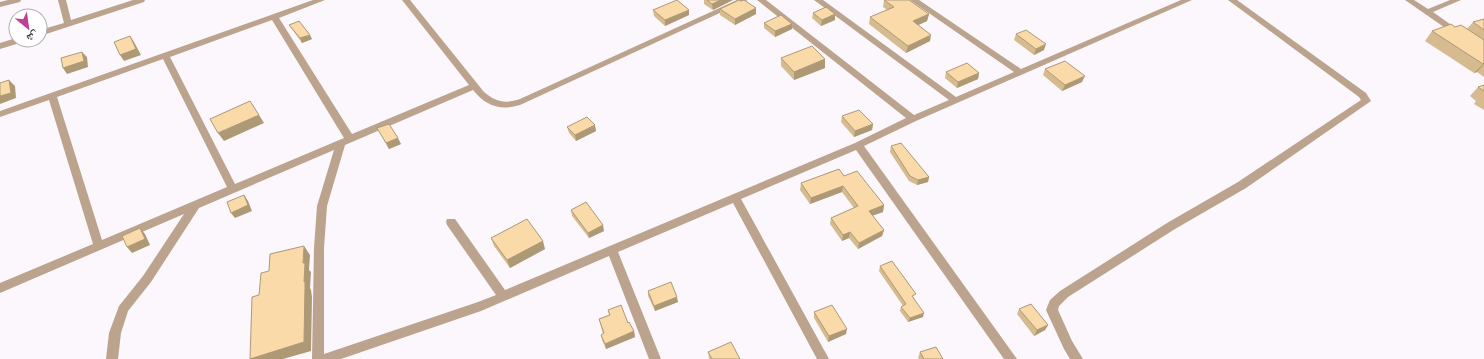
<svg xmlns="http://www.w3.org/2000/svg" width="1484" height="359" viewBox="0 0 1484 359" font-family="Manrope,'Noto Naskh Arabic',sans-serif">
<rect width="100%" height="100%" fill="#fcf7fc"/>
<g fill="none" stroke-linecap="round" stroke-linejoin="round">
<path fill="#bba38d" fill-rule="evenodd" d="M8,0H21L20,2L0,7V2Z
M58,0H66L71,20L133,0H145L144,2L40,36V30L64,23Z
M313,0H325L279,18L352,134L469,85L402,0H410L484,92C496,102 505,104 520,99L737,0H748L520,105C500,111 486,106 473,90L345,145L327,206L324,248V354L478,302L496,295L447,225L446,222L447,219H455L505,290L855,143L906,118L757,0H766L914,115L949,100L814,0H823L956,97L1014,72L910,0H919L1021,69L1181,0H1192L916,121L864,146L1017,359H1004L856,150L741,199L829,359H817L733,203L618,252L661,359H649L609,256L481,311L341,359H312L314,248L317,206L334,150L199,208L151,282L128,311L121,333L118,359H106L109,333L119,306L143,276L184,214L0,293V283L93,244L49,100L0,117V111ZM272,20L344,138L235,184L170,57ZM163,59L227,187L102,240L57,97Z
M1228,0H1237L1366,93L1371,101L1246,188L1175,229L1068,297L1059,306L1058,310L1072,341L1083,359H1070L1064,349L1046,310L1050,300L1060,291L1167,223L1238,182L1361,100L1359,97Z
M1405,0H1414L1428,9L1450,0H1461L1433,12L1461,32L1460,34H1454Z
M16,38V40H24L23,42L0,49V43Z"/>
</g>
<path fill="#d6bb90" d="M704,0H733L713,10L704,4Z
M884,0L929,14L927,21L918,25L930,41L906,53L869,24L870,17L887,10L883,7Z
M741,1L756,8V14L735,25L720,15V9Z
M653,10L689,15L665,26L654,16Z
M813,13L835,20L821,26L812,18Z
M1484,19V77L1477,72L1474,73L1425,41L1432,31L1455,27L1467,29L1473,22Z
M764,23L792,29L775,37L764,28Z
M289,25L312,39L302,43L292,29Z
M1016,34L1044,50L1034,55L1014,40Z
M781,58L825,68L794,80L781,66Z
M1045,69L1082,82L1062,91L1043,75Z
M946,72L979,73L978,79L957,88L945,78Z
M1484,85V110L1474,104L1476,101L1470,96L1478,87Z
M842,116L873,124L872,130L854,137L841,122Z
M567,127L596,131L576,141L569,133Z
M377,128L401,144L389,149Z
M891,146L929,177L928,182L917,185L909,181L890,152Z
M844,176L884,205L883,212L872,216L884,230L882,236L858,249L849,238L842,241L830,224L831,218L854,208L842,192L810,204L800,190L801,183Z
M571,210L604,231L589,238L572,216Z
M491,238L545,249L510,268L494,246Z
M880,266L914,298L923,317L908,322L900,311L901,307L903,306L879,271Z
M648,291L678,302L655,311L648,296Z
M1019,309L1048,325L1045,330L1034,336L1017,314Z
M608,310L628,323L634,331L635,337L606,349L602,340L601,335L603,334L599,319L609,315Z
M814,312L846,334L828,342L814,318Z
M708,352L740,359H709V358Z
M920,352L943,359H919L918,358Z"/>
<path fill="#ae9976" d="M721,0H733L713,10L712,4Z
M756,8V14L735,25V19Z
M689,10V15L665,26V20Z
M835,14V20L821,26L822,20Z
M929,14L927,21L912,28L913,21Z
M792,24V29L775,37V31Z
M310,35L312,39L302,43L300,38Z
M931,35L930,41L906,53L908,46Z
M130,36L134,42L141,55L124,61L120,55Z
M1046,44L1044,50L1034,55L1036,49Z
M82,52L87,57L88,67L67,74L63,68Z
M825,59V68L794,80V72Z
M1484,63V64L1477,72L1474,73Z
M979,73L978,79L957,88L958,82Z
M1085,76L1082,82L1062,91L1065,85Z
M9,80L15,86L16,98L0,104V96Z
M259,115L264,123L224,141L218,133Z
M873,124L872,130L854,137L855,131Z
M595,125L596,131L576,141L575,135Z
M398,138L401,144L389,149L386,143Z
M929,177L928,182L917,185L918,180Z
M843,186L842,192L810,204L811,198Z
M244,195L248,201L252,211L235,218L231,213Z
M884,205L883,212L868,217L869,211Z
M603,225L604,231L589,238L588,233Z
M140,228L145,234L150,245L132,253L127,247Z
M884,230L882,236L858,249L859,243Z
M850,232L849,238L842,241L843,235Z
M543,241L545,249L510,268L507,260Z
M304,246L310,255L309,270L311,272L310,288L311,290L312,297L311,351L283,359H250L304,282L303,263Z
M677,297L678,302L655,311L654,306Z
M924,313L923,317L908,322L910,318Z
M1048,325L1045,330L1034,336L1037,330Z
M847,329L846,334L828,342L829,336Z
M634,331L635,337L606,349L605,344Z"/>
<path fill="#f9daa8" stroke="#ae9976" d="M677,0L689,10L665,20L653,10Z
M707,0H721L712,4Z
M739,0L741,1L744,0L756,8L735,19L720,9Z
M884,0H909L929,14L913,21L931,35L908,46L870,17L894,7Z
M826,7L835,14L822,20L813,13Z
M781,15L792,24L775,31L764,23Z
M1484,19V30L1473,22Z
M299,21L310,35L300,38L289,25Z
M1451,24L1455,27L1461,25L1484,40V63L1483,64L1432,31Z
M1026,30L1046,44L1036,49L1016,34Z
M130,36L136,49L120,55L114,42Z
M812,46L825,59L794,72L781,58Z
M82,52L84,61L63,68L61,58Z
M1065,61L1085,76L1065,85L1045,69Z
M967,63L979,73L958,82L946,72Z
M9,80L11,93L0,96V83Z
M1484,85V91L1478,87Z
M250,101L259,115L218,133L210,119Z
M859,110L873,124L855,131L842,116Z
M587,117L595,125L575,135L567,127Z
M389,124L398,138L386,143L377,128Z
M901,143L929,177L918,180L910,176L891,146Z
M839,169L844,176L857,171L884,205L869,211L884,230L859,243L850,232L843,235L831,218L858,206L843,186L811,198L801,183Z
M244,195L248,205L231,213L227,202Z
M586,202L603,225L588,233L571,210Z
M527,219L543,241L507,260L491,238Z
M140,228L145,239L127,247L122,236Z
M304,246L303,263H305L304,282L305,281V288L304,342L250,359L252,297L259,295L261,273L269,271L270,254Z
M892,261L916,294L912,296L924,313L910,318L901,307L906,304L880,266Z
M671,282L677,297L654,306L648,291Z
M1031,304L1048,325L1037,330L1019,309Z
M621,305L628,323L629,322L634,331L605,344L601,335L604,333L599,319L610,315L608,310Z
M832,305L847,329L829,336L814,312Z
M731,342L740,359H712L708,352Z
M936,347L943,359H924L920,352Z"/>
<g transform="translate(28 28) rotate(151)"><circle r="19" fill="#ffffff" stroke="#b1adb1"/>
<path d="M0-3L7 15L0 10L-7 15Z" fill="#be4292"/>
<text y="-6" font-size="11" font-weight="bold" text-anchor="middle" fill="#3b313c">ش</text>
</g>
</svg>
